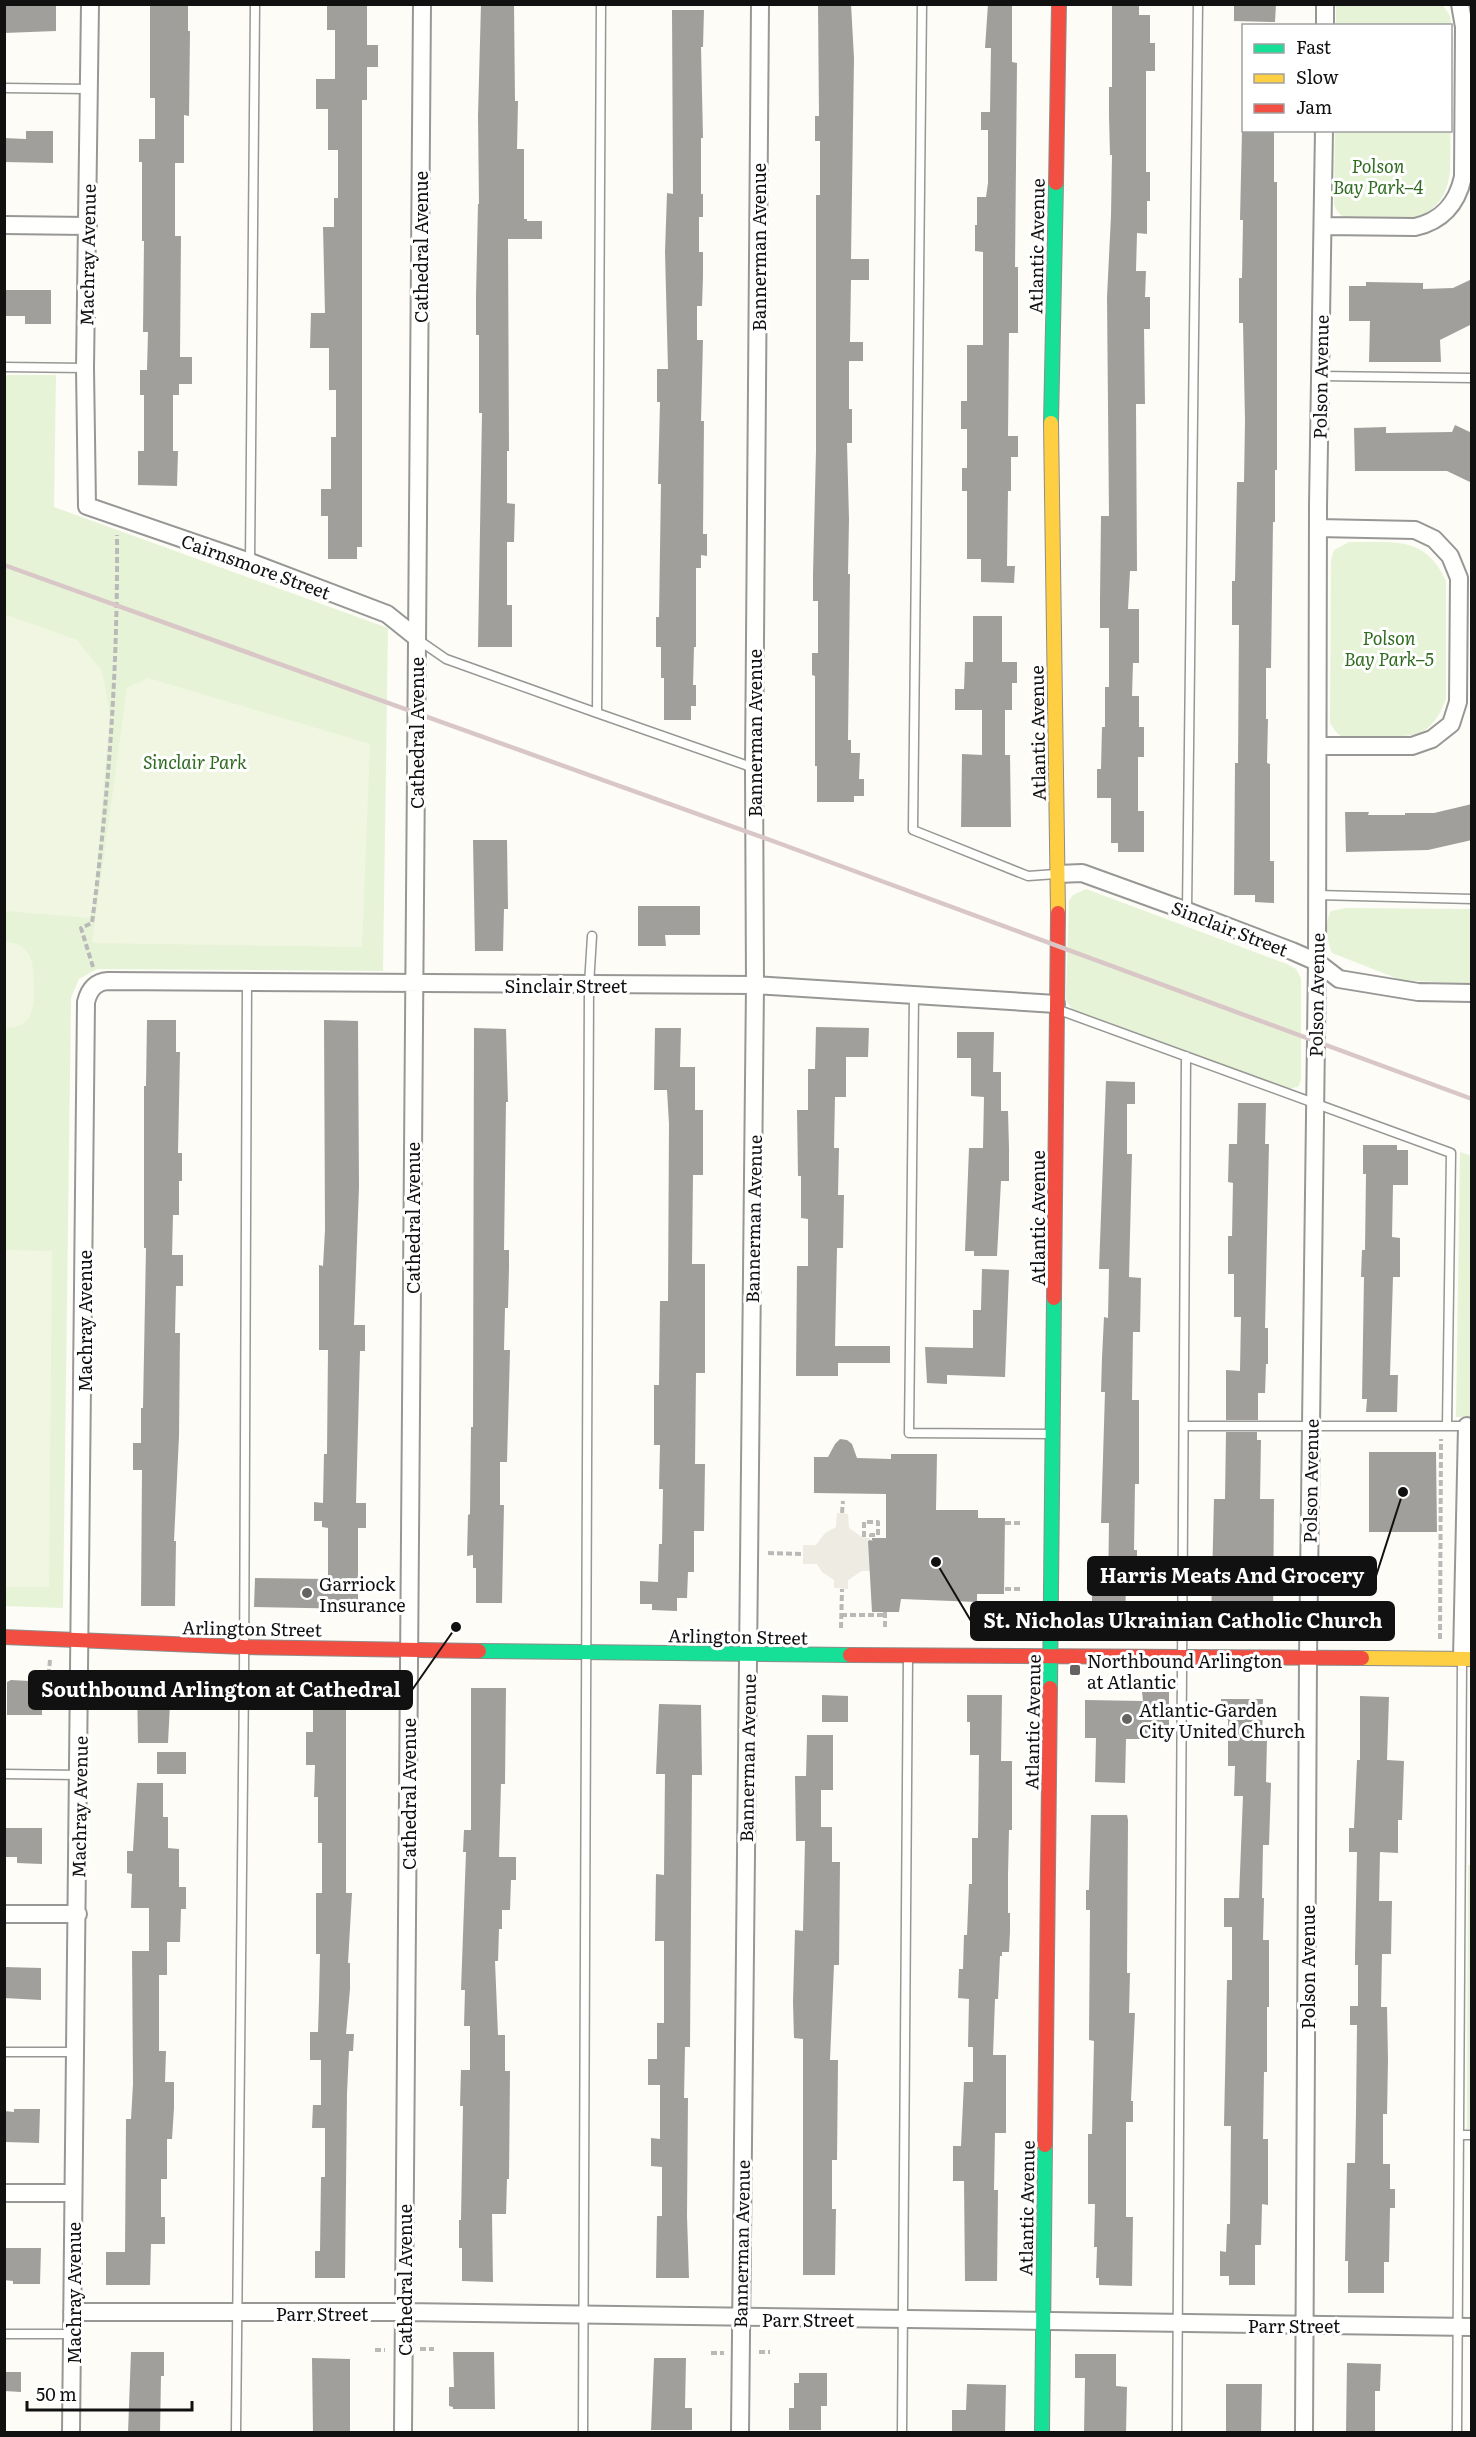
<svg xmlns="http://www.w3.org/2000/svg" width="1476" height="2437" viewBox="0 0 1476 2437" font-family="Literata,serif">
<rect width="100%" height="100%" fill="#fdfcf7"/>
<path fill="#e7f3d7" d="M1336,5H1443L1450,16L1452,31L1450,171C1448,187 1444,200 1429,211C1426,213 1420,216 1416,217C1409,220 1353,221 1346,218C1340,216 1335,209 1334,204L1335,131L1450,130V26L1336,25Z
M4,375H56L54,507L388,628L383,971L97,969L79,979L71,998L63,1608L5,1606Z
M1349,542C1393,543 1425,534 1446,581V699C1441,712 1434,726 1421,732C1410,738 1351,741 1341,736C1336,733 1332,727 1330,722L1331,560L1334,550Z
M1086,889L1287,964L1296,969L1301,978V1080L1298,1087L1287,1089L1075,1013L1066,1000L1069,901L1073,895Z
M1346,908L1471,909V984L1401,980L1332,953C1327,942 1324,922 1331,911Z
M1460,1152L1472,1156L1471,1417H1456Z
M1468,1865H1472L1471,2129H1467Z"/>
<path fill="#f0f6e1" d="M4,614L77,640L102,671L110,713L94,904L89,918L5,911Z
M148,678L370,744L362,947L92,943L127,688Z
M5,942C32,943 34,964 34,986C35,1008 32,1028 5,1028Z
M5,1250L52,1251L49,1587H5Z"/>
<path fill="#edebe2" d="M837,1513L848,1514L849,1528L862,1537L870,1538V1571H862L848,1580V1589L834,1588V1580L822,1572L817,1564H803V1545H816L825,1533L836,1527Z"/>
<path fill="#a19f9c" d="M4,4H56V31L4,33Z
M150,4H188V31H190L189,116L184,115V163H175V236H181L180,357H192V384H179V395H173V451H178L177,486L138,485V451H144V395H140V370H147L148,332H143L144,241H142V162H139V139H155V98H150Z
M327,4H367V45H378V67H367V100H362V547H357V559H328V516H321V489H331V437H336V390H329V348H310L311,313H325L323,227H334V198H338V150H328V109H316V79H335V30H327Z
M481,4H514L515,101H518L517,149H524V219H527V221H542V239H508L509,451H507V503L515,504L514,542H507V605H512V647H478L482,413H479V335H476V296L478,204H479L478,116Z
M818,4H851L854,58L851,259H869V280H851L850,342H863V361H849V409H852V443H847L849,519L848,574H850L848,740H851V753H860L859,779H864V796H854V802H817V766H815V676L812,675V653H818V601H813V574L816,451V195H820V141H815V116H819Z
M988,4H1012V62L1017,63L1015,267H1018V333H1009L1008,436H1018V457H1011V491H1008L1007,566H1015L1014,583L981,582V559H967V491H962V468H967V429H961V401H967V345H983V252L975,251V225H977V197H986L988,183V130H981V112H990L991,48H985Z
M1112,4H1139V15H1150V43H1155V71H1146V172H1150V201H1147V234L1137,233L1136,271H1146L1145,297H1150V329H1144L1145,404H1136L1137,571H1130L1128,609H1139V663H1133L1132,696H1139V727H1144V757H1138V811H1144V852H1118V843H1111V798H1097V769H1101L1102,727H1105V687H1109V628H1100V600L1101,516H1109L1107,297L1111,216L1112,155H1110L1109,116V87H1112Z
M1234,4H1276L1275,22L1234,21Z
M672,10H704L703,47H701L703,138H701V194H703V217H699V252H703V277L702,306H697V340H703L701,421H704L703,534H707V556L701,555V568H696V647H694L693,685H696V706H691V720H664V678H661V647H656V617H659L661,484H658L660,402H657V369H668L665,252L667,193L673,194Z
M26,131H53V163L4,162V138L26,139Z
M1242,131H1274V182H1277V470H1275V522H1273L1271,668H1266V719H1268L1267,763L1270,764V861H1274V903L1255,902V895H1234L1235,763H1238L1239,625H1232V581H1235L1237,482H1244L1245,421L1243,323H1239V278H1242L1243,220H1240Z
M1472,279V324L1440,340L1441,362H1369L1370,321H1349V286H1366V282L1423,283V289L1453,288Z
M4,290H51V324H25V316H4Z
M1455,425L1472,433V483L1447,471H1355L1354,428L1386,427V433L1452,432Z
M973,616H1002V662H1017V683H1012V710H1005V755H1010L1011,827H961L962,754L982,755V710H955V689H964L965,662H973Z
M1472,804V840L1428,850L1346,852L1345,812H1369L1368,815H1405V813H1434Z
M473,840H507L508,909H504L503,951H475Z
M638,906H700V935H665L666,946H638Z
M147,1020H176V1052H180L178,1153H182V1181H179V1215H173L172,1255H183V1286H176L175,1333H180L179,1436L174,1541H176L175,1606H141L142,1470H133V1443H141V1408H143L146,1248H144V1086H146Z
M324,1020L358,1021L359,1187L354,1325H365V1351H360L356,1503H366V1528H358V1609L254,1607L255,1578L328,1579V1528L322,1527V1521H314V1502L323,1503L324,1454H327L328,1350H319V1265L323,1266L325,1230Z
M816,1027L869,1028L868,1057H846V1097H835L834,1148H839L838,1195H844L843,1248H837L835,1346H890V1363H838V1376H796L797,1266H808V1219L801,1218V1176H798L797,1110H808V1069H815Z
M474,1028L506,1029L508,1102H506L504,1250H509V1268L508,1308H505L504,1350H510L507,1462H500V1505H504L502,1603H476V1568H473V1555L467,1556L468,1515L470,1514L471,1427H473Z
M655,1028H681L680,1067H695V1110H703V1175H693L692,1264H705V1373H696L695,1464H705L704,1531H694V1572H688L687,1598H677V1611L652,1610V1604H640V1581L658,1582L659,1544H662L663,1489H659L660,1445H654V1385H659L660,1301H668L669,1124L667,1090H654Z
M957,1032H994L993,1072H1001V1111H1008L1009,1148V1181H1001L997,1256H974V1251H965L969,1148H983L984,1097L971,1096V1058H957Z
M1106,1081L1135,1082V1104H1127V1154H1132L1129,1277L1141,1278L1140,1332H1133L1132,1400H1139V1484H1135L1134,1550H1137V1583L1126,1582L1125,1627H1092V1592L1108,1593L1109,1523H1101L1105,1392H1101L1102,1358L1104,1317L1108,1318L1109,1269H1099Z
M1238,1103H1266L1265,1144H1269L1265,1328H1268V1364H1266L1265,1393H1258V1420H1226V1370L1240,1371L1241,1317H1234V1274H1228V1236H1232L1233,1183L1228,1182L1229,1144H1237Z
M1363,1145H1397V1150H1408V1185H1393L1392,1237L1400,1238V1277H1393L1390,1375H1398L1397,1412H1366L1367,1399H1362L1364,1277H1361L1362,1250H1365L1366,1174H1363Z
M982,1269L1009,1270L1005,1377L947,1375V1384L927,1383L925,1347L973,1348V1310H981Z
M1226,1432H1257V1440H1261L1260,1499H1274L1273,1624H1211L1214,1499H1225Z
M840,1439L847,1440L852,1444L857,1458L891,1459V1454H937L936,1510H978V1518H1005L1004,1594H977V1602L901,1599L899,1612H872L868,1541H872V1538H886V1494L814,1493V1457H828L835,1444Z
M1369,1452H1436L1437,1532H1369Z
M11,1680L30,1681V1685H42V1715H7V1682Z
M137,1684L171,1685L168,1743H138Z
M471,1688H506L505,1784H501L499,1857H516V1880H511L510,1910H502V1929H499L498,1961H495L498,2035H505V2071H510L509,2179H507L506,2214H492L493,2282L462,2281V2248H459V2220H461L463,2106H460L461,2070H470V2026H464L465,1990H461L466,1852H463L464,1830H471Z
M313,1690H341V1704H346V1893H352L348,1963H350V1989L346,2034H354L353,2051H349L347,2093L345,2278H315V2251H320L321,2177H325V2128H312L313,2105H321V2060H310V2032H318L319,1999L320,1954H316V1893H322V1843H318V1797H314L315,1765H306V1732H313Z
M1142,1692H1169V1739H1126L1125,1783L1095,1782L1096,1738H1085V1700L1143,1701Z
M822,1695L848,1696V1722H822Z
M967,1695H1002L1001,1761H1012V1830H1009L1008,1875V1913H1010V1932L1009,1952H1002V1956H1000L998,1999H995L993,2055H1006V2133H995L994,2190H998L997,2281H965L964,2181H953V2146H961L964,2082H973V2047H968L969,1999L958,1998L959,1969H963L964,1935H967L969,1884H972V1838H978L979,1755H970V1722H967Z
M1360,1696L1389,1697L1387,1760L1404,1761L1402,1820H1398V1853L1380,1852L1379,1901H1392L1391,1954H1382L1381,2007H1387L1388,2060L1387,2114H1383V2164H1390V2189H1395V2208H1390L1389,2262H1384V2293H1348V2261H1345L1347,2163H1355L1356,2113L1357,2025H1350V2006H1358V1965H1355V1954L1357,1852H1349V1828H1354L1357,1760H1360Z
M1221,1699H1263L1262,1739H1267L1266,1782L1271,1783L1269,1845H1263L1262,1898H1264L1263,1940H1269V2007H1267V2072H1264L1263,2139H1268V2205L1262,2204L1261,2245H1255V2285H1229V2276H1220V2251L1226,2252L1227,2224H1230L1231,2126H1224L1227,1980H1232V1927H1224V1898H1239L1243,1796H1234L1235,1766H1228V1720H1221Z
M659,1704L701,1705L702,1775H692L690,2047H685L684,2098H688L687,2216L689,2278H656L657,2216H662V2167L651,2166V2138L660,2139V2085H648V2059H657V2023H664V1941H655L656,1874L664,1875L665,1774H656Z
M807,1735H833V1790H821V1827H832V1862H840L839,1965H834L830,2060H838L837,2160H832V2209H836L835,2275H803V2039L794,2038L793,2002L795,1930L803,1931L805,1841H796L795,1776H806Z
M157,1752H186V1774H157Z
M137,1783H163V1817H168V1848L179,1849V1887H186V1909H181L180,1942H167V1975H159V2051H166L165,2082H174V2108L172,2139H167V2179H161V2217H165V2244H151L150,2285H106V2252H125L126,2119H131L133,2084L132,1951H149V1908H131L132,1874L127,1873V1851H133Z
M1091,1815H1127L1128,1820L1127,1973H1130L1129,2013H1135L1131,2101H1133V2122H1126V2217H1133L1132,2286L1099,2285V2278H1096L1097,2247H1094L1095,2204H1088V2134H1092L1094,2041L1089,2040L1090,1910H1086V1890H1089Z
M4,1828H42V1864L17,1863V1857H4Z
M4,1967L41,1968V2000L4,1998Z
M14,2109H40L39,2143L4,2142V2111L14,2112Z
M4,2248H41L40,2284H13V2281L4,2280Z
M131,2352H164V2376H161L160,2433H128Z
M453,2352H494L495,2409H453V2407L449,2406V2387H454Z
M1075,2354H1116V2386L1127,2387L1126,2433H1084L1085,2378H1075Z
M312,2358L350,2359V2433H313Z
M654,2358H686L685,2408H692V2430H651Z
M1347,2363L1381,2364L1380,2391H1375V2433H1346Z
M4,2372H21V2392L4,2391Z
M799,2373H827V2406H821V2430H789V2408H794V2383H799Z
M967,2384L1006,2385L1005,2433L952,2432V2410H966Z
M1226,2384H1262L1261,2433H1226Z"/>
<g fill="none" stroke-linecap="round" stroke-linejoin="round">
<g stroke="#979795" stroke-width="11">
<path id="lane" d="M601,4L597,713L754,768
M922,4L913,830L1028,876L1056,874
M4,88L89,89
M4,367L85,368
M1320,376L1472,378
M250,562L255,4
M417,639L446,659L597,713
M1317,895L1472,899
M1187,911L1198,4
M914,995L909,1433L1050,1434
M1059,1010L1451,1153L1447,1426
M1184,1426H1468
M4,1774L79,1775
M4,2052H75
M1460,2135H1472
M4,2334H72
M236,2432L244,1681L247,982
M583,2432L589,985L592,936
M902,2432L908,1656
M1177,2432L1186,1056
M1457,2432L1462,1662"/>
</g>
<g stroke="#979795" stroke-width="20">
<path id="street" d="M90,4L85,368L87,506L250,562L387,614L417,638
M1325,26V4
M4,225L88,226
M1323,226L1415,227C1442,221 1457,204 1463,177L1464,27L1460,4
M1318,746H1412L1432,739L1451,724L1458,702L1459,578L1450,556L1434,539L1415,530L1318,528
M1058,874L1082,873L1187,911L1292,951L1317,962L1339,979L1418,992L1472,993
M1462,1659L1467,1426
M4,1914H78
M4,2193H73
M72,2312H404L1472,2327
M71,2432L86,1002C89,990 95,982 108,981L755,985L1056,1004
M403,2432L422,4
M740,2432L755,985L754,768L760,4
M1304,2432L1308,1658L1317,962L1318,505L1324,130"/>
</g>
<g stroke="#8e8d8b" stroke-width="16">
<path id="fast" d="M1051,423L1056,183
M479,1651L850,1655
M1050,1688L1054,1298
M1042,2432L1045,2145"/>
</g>
<g stroke="#8e8d8b" stroke-width="16">
<path id="slow" d="M1051,423L1058,913
M1362,1658L1472,1659"/>
</g>
<g stroke="#8e8d8b" stroke-width="16">
<path id="jam" d="M1056,183L1059,4
M1054,1298L1058,913
M4,1637L244,1647L479,1651
M850,1655L1362,1658
M1045,2145L1050,1688"/>
</g>
<path stroke="#b9b9b8" stroke-width="4" stroke-dasharray="6 3" stroke-linecap="butt" d="M93,967L81,928L92,923C109,794 118,665 117,535
M842,1513L843,1501
M1005,1523H1023
M864,1537V1522H878V1535H871V1541
M768,1553L803,1554
M1005,1589H1022
M885,1612V1629
M841,1615H885
M841,1628L842,1589
M1440,1639L1441,1439
M50,1660L48,1680L62,1681
M420,2349H434
M375,2350H385
M759,2352H770
M711,2353H724"/>
<use href="#lane" stroke="#fffffe" stroke-width="8"/>
<use href="#street" stroke="#fffffe" stroke-width="16"/>
<use href="#fast" stroke="#16e098" stroke-width="14"/>
<use href="#slow" stroke="#ffcf43" stroke-width="14"/>
<use href="#jam" stroke="#f24e42" stroke-width="14"/>
<path stroke="#d9c6c7" stroke-width="4.5" d="M4,565L781,844L1472,1099"/>
</g>
<g fill="#646362" stroke="#fff" stroke-width="2">
<circle cx="307" cy="1593" r="6"/>
<rect x="1069" y="1664" width="12" height="12" rx="3"/>
<circle cx="1127" cy="1719" r="6"/>
</g>
<g text-anchor="middle" dominant-baseline="central" stroke-width="6" stroke-linejoin="round" paint-order="stroke">
<g font-size="18" font-style="italic" fill="#2f6b1f" stroke="#fff">
<text x="1378" y="165">Polson<tspan x="1378" dy="21">Bay Park–4</tspan></text>
<text x="1389" y="637">Polson<tspan x="1389" dy="21">Bay Park–5</tspan></text>
<text x="195" y="761">Sinclair Park</text>
</g>
<g font-size="18" fill="#111" stroke="#fff">
<text transform="translate(1036 246) rotate(-89)">Atlantic Avenue</text>
<text transform="translate(420 247) rotate(-90)">Cathedral Avenue</text>
<text transform="translate(758 247) rotate(-90)">Bannerman Avenue</text>
<text transform="translate(87 255) rotate(-89)">Machray Avenue</text>
<text transform="translate(1320 377) rotate(-89)">Polson Avenue</text>
<text transform="translate(256 566) rotate(20)">Cairnsmore Street</text>
<text transform="translate(416 733) rotate(-90)">Cathedral Avenue</text>
<text transform="translate(754 733) rotate(-90)">Bannerman Avenue</text>
<text transform="translate(1037 733) rotate(-91)">Atlantic Avenue</text>
<text transform="translate(1230 928) rotate(21)">Sinclair Street</text>
<text x="566" y="985">Sinclair Street</text>
<text transform="translate(1316 995) rotate(-89)">Polson Avenue</text>
<text transform="translate(412 1218) rotate(-90)">Cathedral Avenue</text>
<text transform="translate(1037 1218) rotate(-90)">Atlantic Avenue</text>
<text transform="translate(753 1219) rotate(-89)">Bannerman Avenue</text>
<text transform="translate(84 1321) rotate(-90)">Machray Avenue</text>
<text transform="translate(1310 1481) rotate(-89)">Polson Avenue</text>
<text transform="translate(252 1628) rotate(1)">Arlington Street</text>
<text transform="translate(738 1636) rotate(1)">Arlington Street</text>
<text transform="translate(1032 1722) rotate(-89)">Atlantic Avenue</text>
<text transform="translate(747 1758) rotate(-89)">Bannerman Avenue</text>
<text transform="translate(408 1794) rotate(-90)">Cathedral Avenue</text>
<text transform="translate(79 1807) rotate(-89)">Machray Avenue</text>
<text transform="translate(1307 1967) rotate(-90)">Polson Avenue</text>
<text transform="translate(1026 2208) rotate(-89)">Atlantic Avenue</text>
<text transform="translate(741 2244) rotate(-89)">Bannerman Avenue</text>
<text transform="translate(404 2280) rotate(-90)">Cathedral Avenue</text>
<text transform="translate(73 2293) rotate(-90)">Machray Avenue</text>
<text x="322" y="2313">Parr Street</text>
<text x="808" y="2319">Parr Street</text>
<text x="1294" y="2325">Parr Street</text>
</g>
<g font-size="18" fill="#111" stroke="#fff" text-anchor="start">
<text x="319" y="1583">Garriock<tspan x="319" dy="21">Insurance</tspan></text>
<text x="1087" y="1660">Northbound Arlington<tspan x="1087" dy="21">at Atlantic</tspan></text>
<text x="1139" y="1709">Atlantic-Garden<tspan x="1139" dy="21">City United Church</tspan></text>
</g>
</g>
<path fill="none" stroke="#111" stroke-width="2" d="M1403 1492L1376 1576M936 1562L971 1621M456 1627L412 1690"/>
<g fill="#111" stroke="#fff" stroke-width="2">
<circle cx="1403" cy="1492" r="6"/>
<circle cx="936" cy="1562" r="6"/>
<circle cx="456" cy="1627" r="6"/>
</g>
<g fill="#111" stroke="#111" stroke-width="2">
<rect x="1088" y="1557" width="288" height="38" rx="6"/>
<rect x="971" y="1602" width="423" height="38" rx="6"/>
<rect x="29" y="1671" width="383" height="38" rx="6"/>
</g>
<g font-size="20" text-anchor="middle" font-weight="bold" fill="#fff">
<text x="1232" y="1583">Harris Meats And Grocery</text>
<text x="1183" y="1628">St. Nicholas Ukrainian Catholic Church</text>
<text x="221" y="1697">Southbound Arlington at Cathedral</text>
</g>
<rect width="1476" height="2437" fill="none" stroke="#111111" stroke-width="12"/>
<rect x="1242" y="24" width="210" height="108" fill="#ffffff" stroke="#a0a0a0" stroke-width="1.5"/>
<rect x="1254" y="44" width="30" height="9" fill="#16e098" stroke="#a0a0a0" stroke-width="1.5"/>
<text x="1296" y="54" font-size="18" fill="#111111">Fast</text>
<rect x="1254" y="74" width="30" height="9" fill="#ffcf43" stroke="#a0a0a0" stroke-width="1.5"/>
<text x="1296" y="84" font-size="18" fill="#111111">Slow</text>
<rect x="1254" y="104" width="30" height="9" fill="#f24e42" stroke="#a0a0a0" stroke-width="1.5"/>
<text x="1296" y="114" font-size="18" fill="#111111">Jam</text>
<path d="M27 2401v9h165v-9" fill="none" stroke="#111111" stroke-width="3"/>
<text x="36" y="2401" font-size="18" fill="#111111" stroke="#ffffff" stroke-width="4.5" paint-order="stroke">50 m</text>
</svg>
